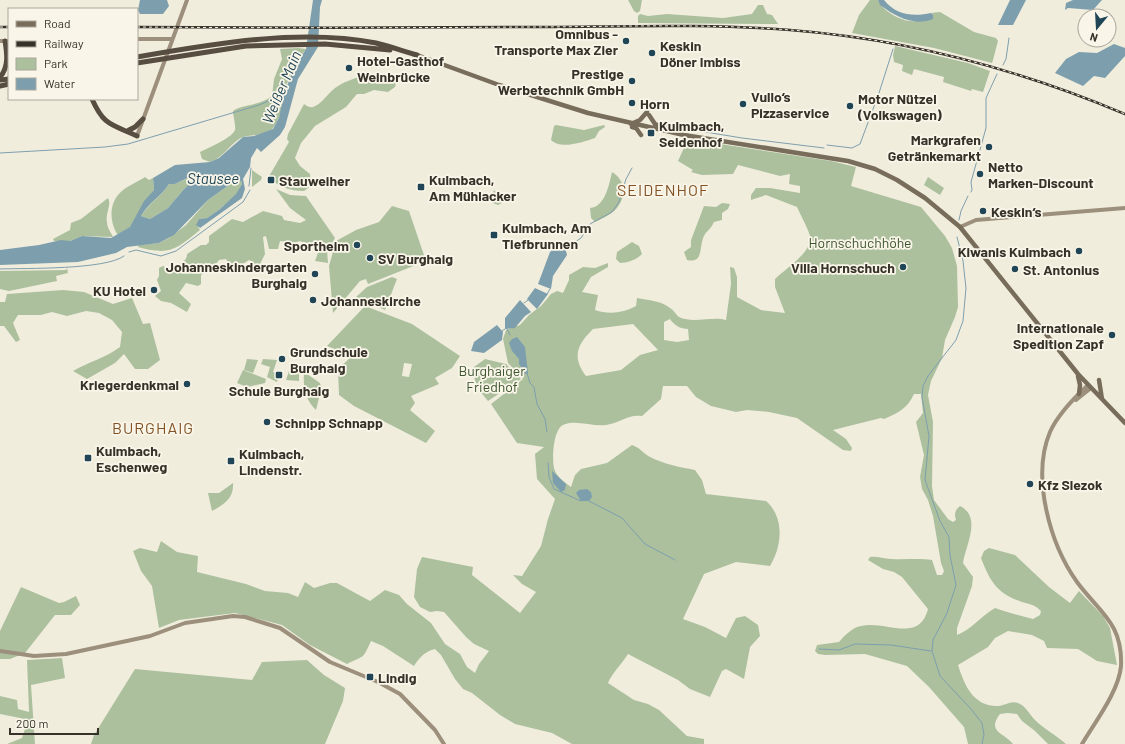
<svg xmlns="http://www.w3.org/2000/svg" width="1125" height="744" viewBox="0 0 1125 744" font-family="Barlow,sans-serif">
<rect width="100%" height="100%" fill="#f1eddd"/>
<path fill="#acc09e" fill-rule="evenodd" d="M628,0H642L640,11L637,13L634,11Z
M870,0H878C882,11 904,23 915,21C921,20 927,17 933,15L931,13L940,12L974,32L996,38L998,41L993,60L992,63L934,48L852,33L859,15Z
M758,5H763L767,14L772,15L778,24L638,23V16L640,14L648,16L667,14L723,18L752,14Z
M895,46L968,63L990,71L983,92L972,89L971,91L943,82L944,77L914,69L912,75L902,71L903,65L894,62L893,55Z
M298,48L306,49C298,60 291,71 287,84C283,98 283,117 273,128C265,138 248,133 239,139C228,147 223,157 210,162L202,159L200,152C208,148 232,138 235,130C236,125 233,116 233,111C240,105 259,106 272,96L274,79L282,59L280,49Z
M362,76L381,82L397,79L395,87L388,92L374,90L364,94H357L346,107L315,126L301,143L295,158L300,166L310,174L311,186L304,191C290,191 280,187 268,178L289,142L287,139L288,134L304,104C307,106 310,108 313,107C322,104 328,93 335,88C343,82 353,79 362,76Z
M556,125L584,130L604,125L605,127L599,131L595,138C583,142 561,150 551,140L554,126Z
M688,139L831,161L856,167L851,186L921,207L945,236L952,248L957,266L958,307L955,317L945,340L942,358L931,381L928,395L933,422L932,486L934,500L948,519L953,522L956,520C954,514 955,510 960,506C982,517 966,544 963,563L973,577L972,586L957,628V635C972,629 981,616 995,608C1008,613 1020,615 1033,619L1040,615L1041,611C1035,605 1030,604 1022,602C997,594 990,581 981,558L984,551L989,548L1015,555L1049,587L1070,603L1079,591L1103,616L1110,628L1117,665L1097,661L1078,649L1047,648L1044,641L1032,635L1008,631L995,638L988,647L958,665C964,683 972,706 997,706C1005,706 1012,699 1020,704C1026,707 1030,715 1035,720C1044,729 1056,735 1066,744H1048L1035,731L1022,721L1017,714L1008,713L1000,714C986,732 1005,733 1013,744H968L964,727L929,687L907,666L865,654L825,655L818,654L815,651L817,645L839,642C844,636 853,627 861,626C885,620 919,644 928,609L902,577L894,572L883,569L868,560L870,557C878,556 883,559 891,559C905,560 918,558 932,560L937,575H942L944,571L941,563L933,516L928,500L922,489L920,477L924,455L916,422L923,413L921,394H914C908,408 898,413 884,419L881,418L833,430L846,439L852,448L851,451L843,450L797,418L769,412L747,410L736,412L711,406L696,397L687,386H663L661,399L642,416C627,414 621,423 606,425C593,427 575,419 563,425C553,430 552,459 554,468C556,476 564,482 571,487L575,475L581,469L607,463L632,445C639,447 643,453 650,457C664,464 679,467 695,470L702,480L706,494L766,501C785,518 782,546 770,566L736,562L704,574L683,619L705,627L726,638L736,618L745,616L758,625L760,636L750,647L744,679L726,669L722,671L710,697L690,689L678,680L628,654C622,664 612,673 608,683L634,700L648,704L659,710L687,736L704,739V744H572L552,733L515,724L500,715L472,693L463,689L455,679L441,655L435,649C425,651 419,658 414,666L383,646L371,641C362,661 364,655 347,664L310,645L282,625L235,613L179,620L159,628L152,586L141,571L133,551L140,548L157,552L161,541L177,552L198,556L197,572L246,584L265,591L288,593L298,597L305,582L314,588L330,583H337L370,601L385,590L399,595L407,604L431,623L445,644L460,654L467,667L475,673L479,664L489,651L474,644L466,637L444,612L437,611L430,612L420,607L414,597L417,569L422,557L473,567L472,575L520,613L536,592L522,584L513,575L522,576L541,546L548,519L555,499L537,479L535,454L544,447L517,443L491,404L523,379L508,363L503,339L506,330L520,325L529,315L541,306L551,294L557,291L563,293L569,280V275L583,267L595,268L608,263V267L591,277L582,292L598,295L595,310C609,315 623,313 636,306L637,298C648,300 662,301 670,308C674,310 676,315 679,317C693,324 712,316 726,320L731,284L730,267L734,268L737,277V297L761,310L785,313L775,287V279C785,269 813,252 810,236C807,226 801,216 797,207L766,195L751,200V195L756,188H770L800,193V186L789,184L790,174L780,176L738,165L733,174L702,175L691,172L693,170L678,161ZM670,319C674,325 680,329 688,329L689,340L677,342L664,340V322ZM633,324L658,350L640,355L621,370L586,376C571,356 578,344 593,329Z
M252,170L262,177L261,180L252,187Z
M612,172C624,179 627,193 619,205C615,213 603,218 595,222L591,218L590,208C605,207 609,185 612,172Z
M195,175L197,179L184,189L168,208L150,219L141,216C149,203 162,196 169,184H175Z
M145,177L149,180L153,178L154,190C151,194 147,198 144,202C137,213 133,234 117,234C110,222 109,206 118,195C124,187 138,182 145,177Z
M928,177L944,188L940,195L924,185Z
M236,180L241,181L242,184L237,194L220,209L207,218L199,219L198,227L200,230C176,249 171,256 138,247L139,245L159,243L169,238L186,225L208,200Z
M276,189L290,195L306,196L335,238L329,249L299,241L296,243L280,241L278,249H269L266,236L263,237L265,254L258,268L254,267L253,262L249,260L232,271L226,259L219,260L216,264L201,275V284L198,286L186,283L179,293L191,304L187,312L171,303L161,301L155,296L161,291L157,280L159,276V268L163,266L167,268C175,265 187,264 187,254L201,245H206L209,242V236L232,219L243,222L263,211L282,216L284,220L300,223L306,220L290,208Z
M494,190L505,201L498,205L493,203L491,199Z
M108,198C112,205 105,214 107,222C107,228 111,232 113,237L82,236L70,241H54L53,239L70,230L71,223L81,219Z
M722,203L730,204L728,209L722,213V220L714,222C712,227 708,230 705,234C698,245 705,264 687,260L684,252L691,247V240L704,206L716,207Z
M392,206L409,211L426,261L368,284L366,279L360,281L333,313L329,266L336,241L356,230L379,222Z
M632,242L639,246L642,254C637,260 626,263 620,263L616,259L617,252Z
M319,250H327L328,263L315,261Z
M67,268L68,273L56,276L57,281L9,291L0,289V271L66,270Z
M392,277L397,279L385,310L356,297L367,287Z
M63,290L84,292L113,304L132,298L143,324L150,323L160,360L148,369H135L124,354L115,363L87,379L73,371C89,362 105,358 120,347L122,332L112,320L99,313L86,311L67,316L52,312L41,315H18L13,323L20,340L16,342L4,326H0V302H5L7,294Z
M365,306L412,324L460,356L452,368L435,378L439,384L411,396L415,403L410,410L435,431L426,443L354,406L339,395L338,369L352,356L327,346ZM404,363L412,364L409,377L402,376Z
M247,359L258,360L253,373L244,370Z
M263,359L277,360L273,372L279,373L277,382L267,377L270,367L261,364Z
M485,359L506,364L521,379L488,401C478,389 473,383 474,367Z
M291,365L299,369V381L286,380Z
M243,370L266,379L265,383L247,387L237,383Z
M304,372L320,383L323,393L321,390L316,410C305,399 303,388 304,372Z
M233,483C234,498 225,504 212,511L208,493H219Z
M21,587L59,603L64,602L76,596L80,605L71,615H55L25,653L10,659H0V631Z
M62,658L65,678L31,685L35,744H7L22,738L25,729V719L0,714V696L17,700L18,709L29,712L27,660Z
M307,660L324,675L345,688L343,701L325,744H91L94,735L135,669L252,680L262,662Z"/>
<path fill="#7d9fad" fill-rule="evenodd" d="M140,0H167L169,6L163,14H140L138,10Z
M313,0H322L320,7L318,47L298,79L285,127L280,135L261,152L257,148L251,158L250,167L243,179L245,189L242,198L200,228L196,225L199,219L207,218L220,209L236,194L242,184L241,181L236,180L208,200L174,235L159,243L127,247L116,253L78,262L0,265V250L39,245L61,240L70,241L82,236L111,238L130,227L144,201L154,190L153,178L175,165L210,162L219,158L243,137L254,136L273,129L279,118L284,94L293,70L306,49ZM194,175L196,178L184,189L168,208L150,219L141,216C148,203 162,196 169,184H175Z
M878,0H884C896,15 913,17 931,13L933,15V19C914,27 895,16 880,5Z
M1010,0H1026L1013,25H998Z
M1073,0H1102L1093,10L1068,8L1065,10L1066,3Z
M1114,44L1125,48V56L1105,78L1094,76L1083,86L1055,73L1066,59L1079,52L1097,53Z
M558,244L566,251L567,255L553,276L551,289L538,284L550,252Z
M535,288L548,294L537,309L527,299Z
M520,300L531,312L525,316L515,328L505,329V318Z
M497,325L503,332L502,340L484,353L471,351L474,342Z
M517,337L525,347L528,373L525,374L519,364V359L512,351L509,343L512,339Z
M552,471L566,484L565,490L561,492L553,483Z
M587,489L591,492L592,497L589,501H581L576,493L579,490Z"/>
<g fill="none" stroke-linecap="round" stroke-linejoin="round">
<path stroke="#7d9fad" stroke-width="1" d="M1003,65L1006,59L1009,38
M663,125L742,138L824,148
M827,145L852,148L860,144L879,93L893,49
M0,153L105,147L128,144L259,105L285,94
M249,186L251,168
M971,192L972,190L971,182L986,128V98L997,74
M959,220L961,211L968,196
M957,237L963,261L966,288L963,321L956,340L928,376L923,386L922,397L929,436L925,480L940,521L949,537L950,555L956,585L947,613L933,640L932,651L940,676L971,709L982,723L984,735L982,744
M561,246L572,244L581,238L590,224L612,212L619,202L626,179L632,168
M129,252L136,250L161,256L176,251L243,202L250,190
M0,269C26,268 105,270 124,256
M547,294L550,289
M524,303L528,300
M507,329L510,335
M502,331L505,329
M527,373L530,383L534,387L537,404L545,419L547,432
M548,463L549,477L554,489L581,501
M589,501L622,518L645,544L675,560
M819,649L839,650L855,644L891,645L931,651"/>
<path stroke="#9c8f7b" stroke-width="4" d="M137,39H172
M0,41H9
M137,136L187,0
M960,227L976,220L1125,208
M1076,400L1091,388
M0,651L34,656L66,654L150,636L185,623L233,616L245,617L280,628L330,662L378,682L400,694L435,730L444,744
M1082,744C1095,722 1119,691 1121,666C1123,623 1099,612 1077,582C1050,544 1031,477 1050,432C1058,414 1074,398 1088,385"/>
<path stroke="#786c5b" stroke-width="4.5" d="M417,55L499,85L588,113L684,135L848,161L875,169L897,180L925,198L960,227L1078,374L1125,423
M649,115L655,124L671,130
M631,124L640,120L647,112
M632,127L636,128L641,135
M1078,376L1080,385L1079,394
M1099,380L1102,399"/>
<path stroke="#574d40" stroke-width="5" d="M137,57C211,44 301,28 376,43C389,46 403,51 417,55
M137,63L246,46L325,44L390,50
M0,77C9,67 7,53 5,41
M0,80L9,79
M0,86L9,84
M92,99C104,126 111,124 137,136
M129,130L135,127L143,119"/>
<g stroke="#363129" stroke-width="2.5">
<path id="rail" d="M0,27H9
M137,27C266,28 395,28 524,27C612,27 702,23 790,30C906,39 1018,69 1125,114"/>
</g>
<use href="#rail" stroke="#f9f6e9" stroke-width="1" stroke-dasharray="3" stroke-linecap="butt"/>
</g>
<g fill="#204556" stroke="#f9f6e9" stroke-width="1.5">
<circle cx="626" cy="41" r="4"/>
<circle cx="652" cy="53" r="4"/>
<circle cx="349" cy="68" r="4"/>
<circle cx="632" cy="81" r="4"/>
<circle cx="632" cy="103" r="4"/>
<circle cx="743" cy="104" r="4"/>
<circle cx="850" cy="106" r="4"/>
<rect x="647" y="129" width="8" height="8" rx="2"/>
<circle cx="989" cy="147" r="4"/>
<circle cx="980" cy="174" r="4"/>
<rect x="267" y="176" width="8" height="8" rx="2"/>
<rect x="417" y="183" width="8" height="8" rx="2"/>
<circle cx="983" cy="211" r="4"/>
<rect x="490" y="231" width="8" height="8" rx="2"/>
<circle cx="357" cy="245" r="4"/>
<circle cx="1079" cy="251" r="4"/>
<circle cx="370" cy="258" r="4"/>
<circle cx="903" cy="267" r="4"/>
<circle cx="1015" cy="269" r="4"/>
<circle cx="315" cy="274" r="4"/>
<circle cx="154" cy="290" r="4"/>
<circle cx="313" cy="300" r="4"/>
<circle cx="1112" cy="335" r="4"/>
<circle cx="282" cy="359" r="4"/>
<rect x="275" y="371" width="8" height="8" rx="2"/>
<circle cx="187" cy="384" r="4"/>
<circle cx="267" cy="422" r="4"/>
<rect x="84" y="454" width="8" height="8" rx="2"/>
<rect x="227" y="457" width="8" height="8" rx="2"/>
<circle cx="1030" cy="484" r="4"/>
<rect x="366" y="673" width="8" height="8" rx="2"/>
</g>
<g text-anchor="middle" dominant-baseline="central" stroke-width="3.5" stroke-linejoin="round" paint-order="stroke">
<g font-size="14" font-weight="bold" fill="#363129" stroke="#f9f6e9" text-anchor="start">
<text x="618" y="33" text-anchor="end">Omnibus -<tspan x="618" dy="16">Transporte Max Zier</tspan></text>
<text x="660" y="45">Keskin<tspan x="660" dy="16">Döner Imbiss</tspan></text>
<text x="357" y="60">Hotel-Gasthof<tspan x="357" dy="16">Weinbrücke</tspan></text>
<text x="624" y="73" text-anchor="end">Prestige<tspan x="624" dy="16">Werbetechnik GmbH</tspan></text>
<text x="751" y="96">Vullo‘s<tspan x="751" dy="16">Pizzaservice</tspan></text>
<text x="858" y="98">Motor Nützel<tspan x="858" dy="16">(Volkswagen)</tspan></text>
<text x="640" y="103">Horn</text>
<text x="659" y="125">Kulmbach,<tspan x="659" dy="16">Seidenhof</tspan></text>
<text x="981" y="139" text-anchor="end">Markgrafen<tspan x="981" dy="16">Getränkemarkt</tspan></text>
<text x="988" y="166">Netto<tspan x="988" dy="16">Marken-Discount</tspan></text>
<text x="429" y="179">Kulmbach,<tspan x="429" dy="16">Am Mühlacker</tspan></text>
<text x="279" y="180">Stauweiher</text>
<text x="991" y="211">Keskin‘s</text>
<text x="502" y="227">Kulmbach, Am<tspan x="502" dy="16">Tiefbrunnen</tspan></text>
<text x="349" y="245" text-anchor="end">Sportheim</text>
<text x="1071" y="251" text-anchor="end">Kiwanis Kulmbach</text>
<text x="378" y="258">SV Burghaig</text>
<text x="307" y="266" text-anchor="end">Johanneskindergarten<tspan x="307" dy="16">Burghaig</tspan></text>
<text x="895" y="267" text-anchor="end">Villa Hornschuch</text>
<text x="1023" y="269">St. Antonius</text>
<text x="146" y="290" text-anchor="end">KU Hotel</text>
<text x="321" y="300">Johanneskirche</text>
<text x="1104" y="327" text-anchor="end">Internationale<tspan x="1104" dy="16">Spedition Zapf</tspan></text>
<text x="290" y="351">Grundschule<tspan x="290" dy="16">Burghaig</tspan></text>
<text x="179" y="384" text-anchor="end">Kriegerdenkmal</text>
<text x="279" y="390" text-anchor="middle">Schule Burghaig</text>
<text x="275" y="422">Schnipp Schnapp</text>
<text x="96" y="450">Kulmbach,<tspan x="96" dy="16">Eschenweg</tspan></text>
<text x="239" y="453">Kulmbach,<tspan x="239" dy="16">Lindenstr.</tspan></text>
<text x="1038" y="484">Kfz Slezok</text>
<text x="378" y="677">Lindig</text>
</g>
<g font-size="14" fill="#3c542e" stroke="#f9f6e9">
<text x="860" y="242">Hornschuchhöhe</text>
<text x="492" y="370">Burghaiger<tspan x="492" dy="16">Friedhof</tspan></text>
</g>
<g font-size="15" font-style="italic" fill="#204556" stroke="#f9f6e9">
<text transform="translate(281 87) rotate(-67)">Weißer Main</text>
<text x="213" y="178">Stausee</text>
</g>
<g font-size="16" letter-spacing="1" fill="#825225" stroke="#f9f6e9">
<text x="663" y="189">SEIDENHOF</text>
<text x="153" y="427">BURGHAIG</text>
</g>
</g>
<rect x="8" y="8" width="130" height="92" fill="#f9f6e9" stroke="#aba79c"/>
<rect x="16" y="21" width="20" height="6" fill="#786c5b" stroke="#aba79c"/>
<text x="44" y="28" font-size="12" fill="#363129">Road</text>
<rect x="16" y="41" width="20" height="6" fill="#363129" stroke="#aba79c"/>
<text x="44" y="48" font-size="12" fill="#363129">Railway</text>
<rect x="16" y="58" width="20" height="12" fill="#acc09e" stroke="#aba79c"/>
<text x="44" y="68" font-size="12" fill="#363129">Park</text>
<rect x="16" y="78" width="20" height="12" fill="#7d9fad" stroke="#aba79c"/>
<text x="44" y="88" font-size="12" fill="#363129">Water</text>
<g transform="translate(1097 28) rotate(198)"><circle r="19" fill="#f9f6e9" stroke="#aba79c"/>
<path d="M0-3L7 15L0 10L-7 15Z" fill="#204556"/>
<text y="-6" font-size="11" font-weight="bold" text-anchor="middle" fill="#363129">N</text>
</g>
<path d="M10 728v6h88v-6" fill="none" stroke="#363129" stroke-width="2"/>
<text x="16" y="728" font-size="12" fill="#363129" stroke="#f9f6e9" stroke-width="3" paint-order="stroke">200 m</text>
</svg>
